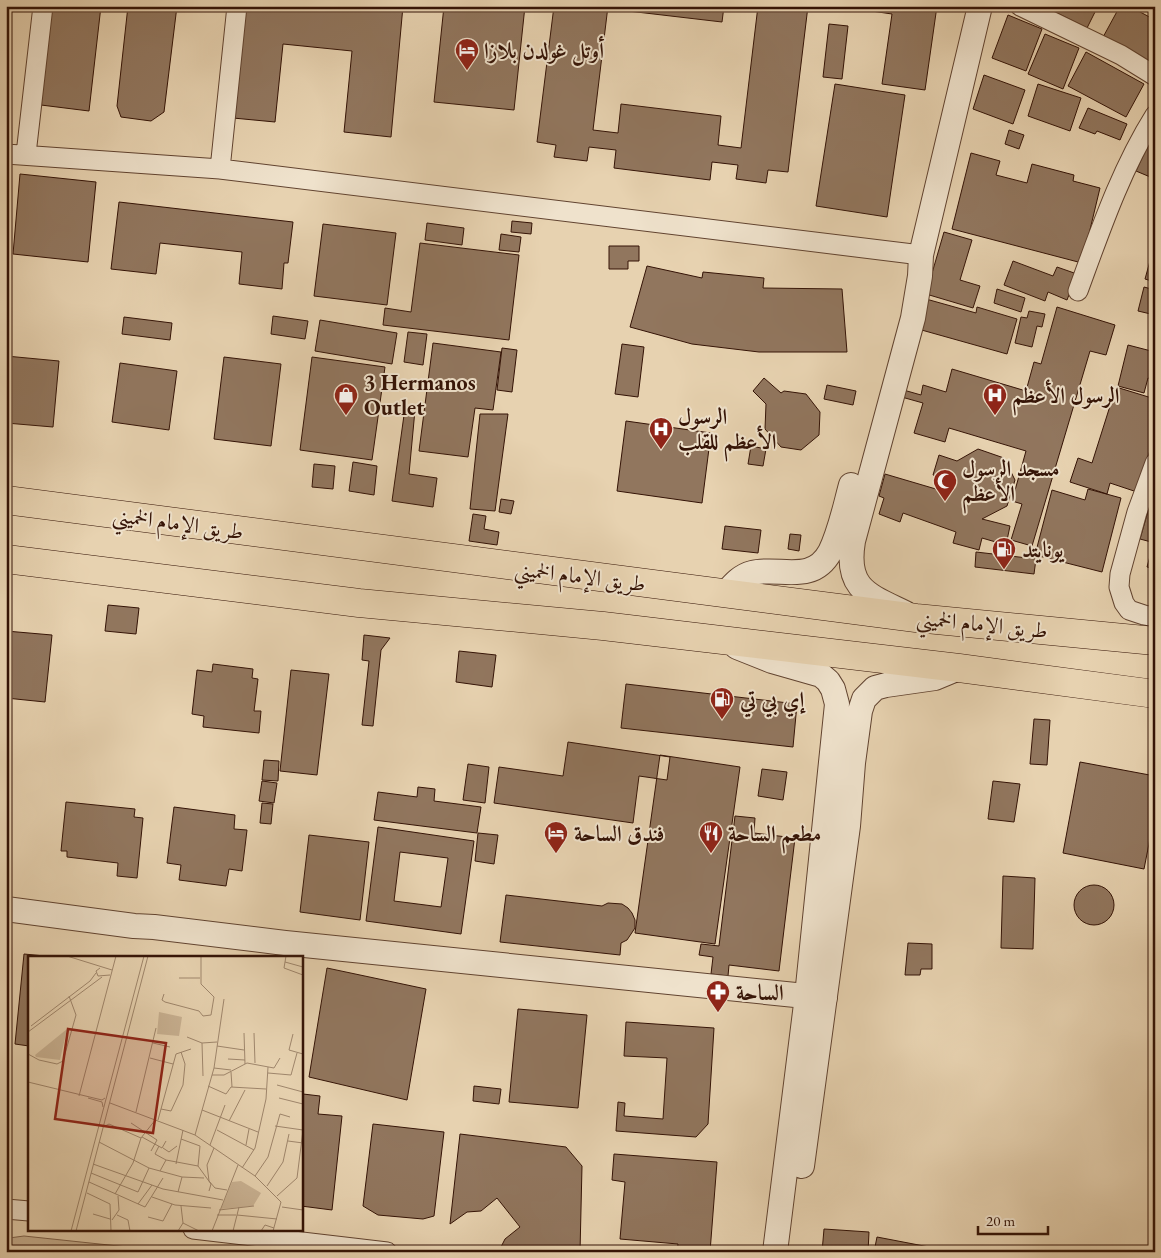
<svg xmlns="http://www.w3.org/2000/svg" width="1161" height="1258" viewBox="0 0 1161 1258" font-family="'EB Garamond',Amiri,serif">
<rect width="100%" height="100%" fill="#e7d2b0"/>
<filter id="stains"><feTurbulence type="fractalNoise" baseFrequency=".004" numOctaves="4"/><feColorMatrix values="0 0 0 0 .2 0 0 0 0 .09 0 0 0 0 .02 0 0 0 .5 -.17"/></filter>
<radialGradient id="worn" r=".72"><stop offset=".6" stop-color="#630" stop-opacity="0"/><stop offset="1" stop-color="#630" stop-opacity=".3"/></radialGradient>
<path fill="#c9b293" stroke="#7e624c" d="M24,1236L156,1250L157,1252H6V1242L9,1238Z"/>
<path fill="#91765e" stroke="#341306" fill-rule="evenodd" d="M52,6H101L89,111L41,105Z
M128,6H177L164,112L151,121L121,117L117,106Z
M243,6H403L391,137L344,132L352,51L283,44L275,122L233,118Z
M444,6H525L514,110L434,102Z
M554,6H608L593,130L618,133L621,104L721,116L718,145L741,148L758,6H808L788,172L768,170L766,183L736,179L738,165L712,162L710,180L614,168L616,150L589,147L587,161L554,157L556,145L537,142Z
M628,6H724L722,22L628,11Z
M852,6H937L925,90L882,84L892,14L851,8Z
M1043,6H1098L1087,28Z
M1120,6H1129L1155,20V67L1102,39Z
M1140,6H1155V14Z
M1008,15L1042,29L1026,71L992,58Z
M829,24L848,26L842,79L823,77Z
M1045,34L1079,48L1063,89L1028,74Z
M1086,52L1144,84L1126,117L1068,86Z
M984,75L1025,90L1013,124L973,109Z
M835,84L905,95L887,217L816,206Z
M1038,84L1081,98L1070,131L1028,116Z
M1088,108L1127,124L1120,140L1097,131L1095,134L1079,128Z
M1009,130L1024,135L1019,149L1005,144Z
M1148,145L1155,147V179L1136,171Z
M971,153L1000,161L996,175L1027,183L1032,164L1074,175L1073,181L1100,188L1082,263L952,229Z
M20,174L96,182L88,262L13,254Z
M119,202L293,222L288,263H284L282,289L239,284L242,252L160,243L156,274L111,269Z
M512,221L532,223L531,234L511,232Z
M427,223L464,228L462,245L425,240Z
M323,224L396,233L387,305L314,296Z
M944,232L972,240L960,280L980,286L973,308L926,294Z
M501,234L521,237L519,252L499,250Z
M420,243L519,255L509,340L383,325L385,308L411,312Z
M1155,243V282L1145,279Z
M609,246H639V261H628V269H609Z
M1013,261L1053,276L1057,267L1077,274L1067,300L1048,292L1045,301L1004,285Z
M647,266L702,278L703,272L764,278L763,288L842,289L847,352H759L692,344L630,327Z
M1144,287L1155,290V315L1138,311Z
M997,289L1025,298L1021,312L994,303Z
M926,299L976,313L977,307L1017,319L1007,354L918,329Z
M1057,307L1115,325L1106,355L1090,351L1032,546L1011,540L1022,504L1012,501L1026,451L949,428L945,442L914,433L923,403L898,396L900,389L921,395L923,385L946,392L952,369L1026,391L1034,362L1041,364Z
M1029,311L1045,314L1042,327L1037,326L1032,347L1015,343L1021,317L1027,318Z
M273,316L308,321L305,339L271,334Z
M124,317L172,323L170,340L122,334Z
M320,320L397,333L392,364L315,351Z
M408,332L427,334L423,365L404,362Z
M433,343L501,352L493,410L475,408L468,457L419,451Z
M622,344L644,347L638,397L615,394Z
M1128,345L1155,352V380L1148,378L1144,393L1118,386Z
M502,348L517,350L512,392L497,390Z
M6,356L59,361L53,427L6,423Z
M224,357L281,364L271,446L214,439Z
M312,357L385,367L372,460L300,450Z
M120,363L177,371L169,430L112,422Z
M764,378L781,393L784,391L806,394L820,412L819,435L801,450L781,447L765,429L766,404L753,391Z
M827,385L856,391L853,405L824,399Z
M1116,387L1155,399V434L1137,492L1110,483L1107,494L1070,482L1078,458L1092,463Z
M405,408L415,410L409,474L437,478L433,507L392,501Z
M480,414H508L495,511L470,509Z
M626,421L711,433L702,503L617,491Z
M751,446L766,449L763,466L748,464Z
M978,449L1004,458L1015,480L1007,506L982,519L1010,526L1006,545L982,538L979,550L953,543L956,532L903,513L900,522L879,514L884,498L879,496L885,474L946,492L949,480L933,475L939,455L957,461Z
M353,462L377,466L374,495L349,491Z
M314,464L335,466L333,489L312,487Z
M1088,489L1121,498L1102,572L1035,555L1052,490L1085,500Z
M1153,494L1155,495V543L1140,539Z
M501,499L514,501L511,514L499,512Z
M473,514L486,516L484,529L499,532L497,545L469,541Z
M725,526L761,530L758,553L722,549Z
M790,534L801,535L799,551L788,549Z
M1152,549H1155V569L1147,567Z
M976,552L1036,559L1034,574L975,567Z
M108,605L139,608L136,634L105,631Z
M6,631L52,635L45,702L6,698Z
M364,635L390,638L381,650L373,726L362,725L369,661L362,660Z
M459,651L496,655L492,687L456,682Z
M213,664L253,669L252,678L258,679L254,711H261L259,733L203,727L204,716L192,714L197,670L212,672Z
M291,670L329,674L317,775L280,771Z
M626,684L797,704L793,747L621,728Z
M1034,719L1050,720L1047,765L1030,764Z
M568,742L670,757L667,780L639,776L633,823L494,803L499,767L563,776Z
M660,755L740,767L715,944L635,933Z
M264,760L279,761L278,781L262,780Z
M1080,762L1155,776V813L1144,869L1063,853Z
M468,764L489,767L485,803L463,800Z
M762,769L787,772L783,800L758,796Z
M262,781L277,783L274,803L259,801Z
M993,781L1020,784L1014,822L988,819Z
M418,787L435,789L434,801L481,807L477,833L374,820L378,792L417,797Z
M66,802L135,809L134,817L143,818L137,878L117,876L118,863L67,857V851H61Z
M262,803L273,804L271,824L260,823Z
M174,807L235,815L234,829L247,830L242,871L229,869L226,886L179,880L181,865L167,863Z
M735,816L755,818L754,833L795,838L779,971L729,965L728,976L711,974L713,957L699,955L701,944L719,946Z
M378,827L474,841L461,934L366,921ZM400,852L448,858L441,907L394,901Z
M478,833L498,835L494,864L475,861Z
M309,835L369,842L360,920L300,912Z
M1003,876L1035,878L1033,949L1001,948Z
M1074 905a20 20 0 1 1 40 0a20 20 0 1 1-40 0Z
M506,895L602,906L608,903L622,904L628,908L632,913L635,920V928L627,940L621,943L620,955L500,942Z
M908,943L932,944V969H921L920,975H905Z
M24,954L55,957H29V1046L15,1044Z
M327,968L426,989L407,1100L309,1077Z
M518,1009L587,1015L578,1108L509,1102Z
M626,1022L714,1028L708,1124L696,1137L616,1131L618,1102L625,1103L624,1116L663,1119L667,1058L624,1056Z
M474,1086L501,1089L499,1104L473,1101Z
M303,1094L320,1096L318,1114L342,1116L332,1210L301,1206V1112Z
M373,1124L444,1132L434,1216L423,1219L378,1215L363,1206Z
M460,1134L566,1147L582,1166L580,1252H501V1247L505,1239L520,1227L497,1198L481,1211L467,1212L450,1224Z
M614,1154L717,1162L710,1252H677L678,1244L620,1239L625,1182L612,1180Z
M824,1229L869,1232L868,1252H822Z
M877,1237L950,1251V1252H874Z"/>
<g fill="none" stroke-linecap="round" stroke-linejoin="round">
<g stroke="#614330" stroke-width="21">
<path id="minor" d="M1020,6L1121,55L1155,76
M6,154L220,169L921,255
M26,154L43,6
M220,169L237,6
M1078,291C1100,231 1121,169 1155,115
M1155,463L1137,512L1120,574L1119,587L1124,603L1129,610L1144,615L1155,617
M6,1209L29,1211
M193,1229L387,1252"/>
</g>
<g stroke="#614330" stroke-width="26">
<path id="tertiary" d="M725,594C733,585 740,576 752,573C779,566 812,585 830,552C840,532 845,507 851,485
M905,613C868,595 845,589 853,541L913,318L920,276L921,255L980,6
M737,647L772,661L821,675L828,681L833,689L837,704L807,996L775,1252
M6,909L134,926L154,927L285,943L825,998
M802,1166L848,826L853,763L860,711L864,699L875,688L886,685L935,678L959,668"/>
</g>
<g stroke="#341306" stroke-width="29">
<path id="trunk" d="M6,500L916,618L1155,641
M6,559L359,603L603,626L959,668L1155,694"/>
</g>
<use href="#minor" stroke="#efe2cc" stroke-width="19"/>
<use href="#tertiary" stroke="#efe2cc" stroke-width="24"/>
<use href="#trunk" stroke="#e7d2b0" stroke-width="28"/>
</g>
<defs>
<g id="hotel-pin" transform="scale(1.25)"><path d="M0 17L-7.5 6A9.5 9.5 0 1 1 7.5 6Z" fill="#8f2418" stroke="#efe2cc"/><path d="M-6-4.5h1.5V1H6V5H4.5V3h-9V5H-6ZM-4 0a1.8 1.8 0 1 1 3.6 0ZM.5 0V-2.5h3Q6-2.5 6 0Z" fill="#fff"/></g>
<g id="shop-pin" transform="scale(1.25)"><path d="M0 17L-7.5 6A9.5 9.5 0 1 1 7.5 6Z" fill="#8f2418" stroke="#efe2cc"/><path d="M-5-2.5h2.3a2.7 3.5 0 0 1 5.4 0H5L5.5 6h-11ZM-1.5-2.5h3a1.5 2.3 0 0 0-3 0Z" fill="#fff"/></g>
<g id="hospital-pin" transform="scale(1.25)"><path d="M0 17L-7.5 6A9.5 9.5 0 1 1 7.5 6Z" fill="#8f2418" stroke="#efe2cc"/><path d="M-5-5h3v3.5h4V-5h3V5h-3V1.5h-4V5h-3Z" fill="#fff"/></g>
<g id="mosque-pin" transform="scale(1.25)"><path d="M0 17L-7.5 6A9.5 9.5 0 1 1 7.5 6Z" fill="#8f2418" stroke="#efe2cc"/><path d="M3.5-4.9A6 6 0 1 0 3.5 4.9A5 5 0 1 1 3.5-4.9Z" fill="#fff"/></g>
<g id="fuel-pin" transform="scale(1.25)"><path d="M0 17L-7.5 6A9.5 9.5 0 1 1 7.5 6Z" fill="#8f2418" stroke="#efe2cc"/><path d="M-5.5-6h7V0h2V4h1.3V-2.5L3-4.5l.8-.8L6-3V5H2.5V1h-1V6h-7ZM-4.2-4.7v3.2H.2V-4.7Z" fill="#fff"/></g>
<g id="restaurant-pin" transform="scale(1.25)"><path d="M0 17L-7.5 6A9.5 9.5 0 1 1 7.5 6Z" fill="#8f2418" stroke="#efe2cc"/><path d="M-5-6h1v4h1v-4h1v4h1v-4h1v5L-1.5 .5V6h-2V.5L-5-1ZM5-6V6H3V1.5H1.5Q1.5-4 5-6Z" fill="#fff"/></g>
<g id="pharmacy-pin" transform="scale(1.25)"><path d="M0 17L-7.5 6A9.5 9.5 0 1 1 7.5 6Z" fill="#8f2418" stroke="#efe2cc"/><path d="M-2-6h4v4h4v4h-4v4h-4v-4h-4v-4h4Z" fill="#fff"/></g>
</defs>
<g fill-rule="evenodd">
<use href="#hotel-pin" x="467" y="50"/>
<use href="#shop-pin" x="346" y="395"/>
<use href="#hospital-pin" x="995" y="395"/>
<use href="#hospital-pin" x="661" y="429"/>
<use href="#mosque-pin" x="945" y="481"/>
<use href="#fuel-pin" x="1004" y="549"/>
<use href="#fuel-pin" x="722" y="699"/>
<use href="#hotel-pin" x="556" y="833"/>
<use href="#restaurant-pin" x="711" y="833"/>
<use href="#pharmacy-pin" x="718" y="992"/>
</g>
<g text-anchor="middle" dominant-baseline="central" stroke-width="4" stroke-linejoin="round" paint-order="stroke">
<g font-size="22" font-weight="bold" fill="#341306" stroke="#efe2cc" text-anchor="start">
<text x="484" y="50">أوتل غولدن بلازا</text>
<text x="364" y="382">3 Hermanos<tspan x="364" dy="25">Outlet</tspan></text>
<text x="1012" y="395">الرسول الأعظم</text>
<text x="678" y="416">الرسول<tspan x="678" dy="25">الأعظم للقلب</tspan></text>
<text x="962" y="468">مسجد الرسول<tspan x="962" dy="25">الأعظم</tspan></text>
<text x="1022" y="549">يونايتد</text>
<text x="740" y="699">إي بي تي</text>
<text x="574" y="833">فندق الساحة</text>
<text x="728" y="833">مطعم الساحة</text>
<text x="736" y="992">الساحة</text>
</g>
<g font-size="22" fill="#341306" stroke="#efe2cc">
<text transform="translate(178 523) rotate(8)">طريق الإمام الخميني</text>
<text transform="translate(580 576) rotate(7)">طريق الإمام الخميني</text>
<text transform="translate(982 624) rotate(6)">طريق الإمام الخميني</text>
</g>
</g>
<g transform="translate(28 956)">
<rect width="275" height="275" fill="#e7d2b0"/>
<path d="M131,56L154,61L151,80L129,78ZM39,73L32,104L8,101L7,99ZM213,225L233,237L225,250L193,253L204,226Z" fill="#c9b293"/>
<path fill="none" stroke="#9f866c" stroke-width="1" d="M39,0L84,14M258,0L256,12L275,19M257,6L275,11M72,12L68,15L70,20L82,19M151,22H172M136,38L134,44L137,46L171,55L175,60L183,59L186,41L173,28V0M3,70L62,25L68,17M0,76L74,21M216,77L217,108M226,77L227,107M265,78L261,94L275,98M159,81L174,87L189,86M125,87L142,91M174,87L175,120M189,90L216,94M0,98L11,104L29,108L35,105L48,59L41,40M122,102L145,108M200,103L217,104M186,112L203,114M203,116L204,131M240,117L263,119L269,97M184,119H196L219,107L246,112L252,102M0,126L74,144L77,142M249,129L275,136M180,130L198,138L203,131L238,133M51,140L88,0M60,142L74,146L75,151M251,142L275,148M82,147L167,179L227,220L253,246L245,275M133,153L143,155L155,129L157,108L153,96M174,154L230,176M108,156L128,72M130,164L148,98L163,93M201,165L217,134M103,167L129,184L123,195M77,170L81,168L113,182M247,170L275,174L269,222L249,240M189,174L226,194M167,179L186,112L196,43M114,181L134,192L138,185M153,183L172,190L170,210L183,228L181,235M260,185L275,187M182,189L197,149M218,189L221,173M131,190L127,198L138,204M135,192L141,196L149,190M186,192L179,209L181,225L187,232L199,234M65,208L135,233L195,244M148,208L155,174M121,212L154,221L176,222M214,212L227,192L238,143L240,111M132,215L138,204L170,210M63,217L110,236L121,212L71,186M227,220L240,201L252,158L262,161M61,226L117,251L135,222M239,230L255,206L261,178M150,236L154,221M59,237L82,248L83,275M87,238L105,207L113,182L128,163M124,241L147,249L183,252M110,248L124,229M153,250L155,267M254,251L275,254M191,254L226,250M65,258L82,263M89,259L100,264L102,275M189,259H208M209,259L249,263M120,261L135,265L144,248M84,264L91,254L90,240M43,275L116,0M48,275L120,0M150,275L155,267L171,275M184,275L210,209M205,275L211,251M233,275L237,269L246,272"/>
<path fill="#8f2418" fill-opacity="0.15" stroke="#8f2418" stroke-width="2.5" d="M40,73L138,87L125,177L27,163Z"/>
<rect width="275" height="275" fill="none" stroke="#341306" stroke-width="2.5"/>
</g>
<rect width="1161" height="1258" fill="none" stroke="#e7d2b0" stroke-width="25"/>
<rect x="8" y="8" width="1146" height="1243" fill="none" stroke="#341306" stroke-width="2.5"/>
<rect x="12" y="12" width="1136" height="1233" fill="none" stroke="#341306"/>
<path d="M978 1226v8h70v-8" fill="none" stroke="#341306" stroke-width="2.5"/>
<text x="986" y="1226" font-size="15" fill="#341306" stroke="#efe2cc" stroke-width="4" paint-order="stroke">20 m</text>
<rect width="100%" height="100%" filter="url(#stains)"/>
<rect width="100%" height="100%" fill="url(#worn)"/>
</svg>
